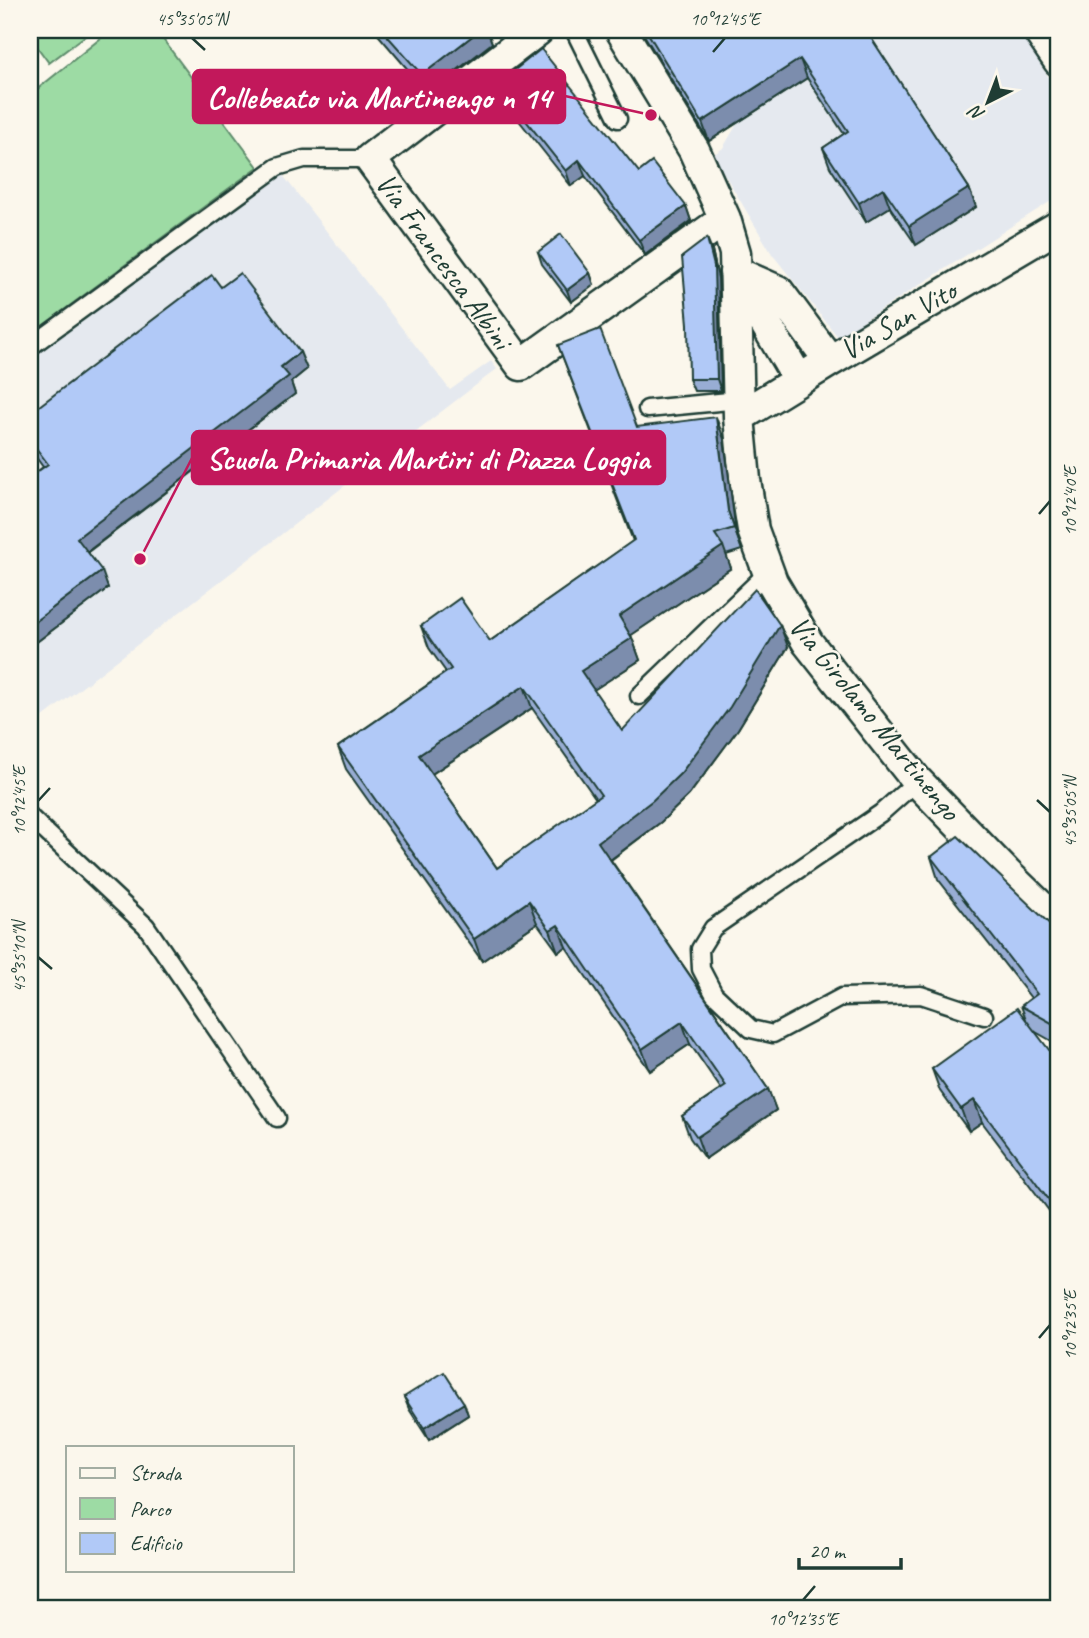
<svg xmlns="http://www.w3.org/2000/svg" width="1089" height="1638" viewBox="0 0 1089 1638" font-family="Caveat,sans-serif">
<rect width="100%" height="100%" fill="#fbf7ec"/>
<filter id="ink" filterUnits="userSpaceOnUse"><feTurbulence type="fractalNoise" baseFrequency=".0143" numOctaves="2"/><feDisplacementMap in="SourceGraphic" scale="14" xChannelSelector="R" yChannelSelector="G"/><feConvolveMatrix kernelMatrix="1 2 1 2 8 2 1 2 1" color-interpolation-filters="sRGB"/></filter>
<g filter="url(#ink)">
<path fill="#e5e9ef" d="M882,30H1018L1059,93V196L838,337L772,254L713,155L723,148L737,124Z
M282,174L450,390L491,361L497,369L30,727V359Z"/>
<path fill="#9ddba4" stroke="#5e8c6c" stroke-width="2" d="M30,30H93L49,63L30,37Z
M111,30H156L258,167L30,335V95Z"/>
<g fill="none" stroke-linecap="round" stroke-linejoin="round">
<g stroke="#1f3d34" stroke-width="21">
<path id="service" d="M574,30L618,119
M30,347L277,167L304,159H370
M647,409L739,400
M639,696L768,572
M917,781L881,813L713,928L700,949L701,969L714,994L751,1029L773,1034L842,997L921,995L984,1016
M30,817L146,926L277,1118"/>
</g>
<g stroke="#1f3d34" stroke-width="35">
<path id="minor" d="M538,30L370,159L521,365L725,219
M621,30L694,150L725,219L735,253L739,417L745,480L753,530L772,582L808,643L917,781L1006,873L1059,924
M1038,30L1059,61
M735,272L778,291L830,361
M735,272L799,380
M739,417L830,361L1059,226"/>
</g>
<use href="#service" stroke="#fbf7ec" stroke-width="16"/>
<use href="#minor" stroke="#fbf7ec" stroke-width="30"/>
</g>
<path fill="#98add4" stroke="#1f3d34" stroke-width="2" fill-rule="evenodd" d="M374,30H487L492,43L428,93Z
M641,30H881L870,37L969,188L976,207L916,245L890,207L866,222L830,167L823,148L844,134L807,78L709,141Z
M497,84L639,172L686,206L691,221L645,255L585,176L571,186L502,99Z
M712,250L718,278L721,391H694L689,379Z
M538,252L590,273L594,285L571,302L542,264Z
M221,287L307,369L291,382L295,394L88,552L108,588L30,647V477L43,467L30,449V413Z
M558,345L637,427L724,439L736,533L742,550L726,555L731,568L631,635L640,660L593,690L622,731L780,625L788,647L738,729L689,795L661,822L611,860L768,1089L776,1110L705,1159L690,1138L682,1116L721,1089L690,1044L650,1071L566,947L558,952L537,923L482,961L346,769L338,747L446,672L429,648L421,626L490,641L633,541ZM532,708L596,799L497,868L432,774Z
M931,857L1059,933V1045L1034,1031L1059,1063V1224L982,1122L969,1131L940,1091L932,1069L1026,1019L1021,1006L1031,998L938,879Z
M404,1397L464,1403L468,1415L429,1440L409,1409Z"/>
<path fill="#7c8dad" stroke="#1f3d34" stroke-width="2" d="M480,30H487L492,43L428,93L422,75Z
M863,30H881L866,39Z
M800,59L807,78L709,141L702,122Z
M579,160L585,176L571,186L566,171Z
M883,188L890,207L866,222L859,203Z
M969,188L976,207L916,245L909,226Z
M686,206L691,221L645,255L639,240Z
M707,238L712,250L718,278L721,391L717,379Z
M590,273L594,285L571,302L567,290Z
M300,352L307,369L291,382L295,394L83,555L77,538L281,367Z
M716,417L724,439L736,533L742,550L728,511Z
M723,546L731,568L627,638L619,616Z
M102,571L108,588L30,647V625Z
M780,625L788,647L738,729L689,795L661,822L606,863L598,842Z
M632,638L640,660L589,693L581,671Z
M524,686L532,708L427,777L419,755Z
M529,901L537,923L482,961L474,939Z
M558,925L566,947L558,952L550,930Z
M682,1022L690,1044L650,1071L642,1049Z
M768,1089L776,1110L705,1159L697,1137Z
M974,1100L982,1122L969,1131L961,1109Z
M464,1403L468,1415L429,1440L424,1428Z"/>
<path fill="#b1c9f7" stroke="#1f3d34" stroke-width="2" fill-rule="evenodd" d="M382,30H480L422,75Z
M646,30H866L969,188L909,226L883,188L859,203L823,148L848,131L800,59L702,122Z
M541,49L639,172L652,162L686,206L639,240L579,160L566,171L497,84Z
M561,234L590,273L567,290L538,252Z
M707,238L714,266L717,379H689L688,324L682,257Z
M240,273L300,352L281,367L289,376L77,538L102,571L30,625V477L48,464L30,440V413L212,275L221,287Z
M600,329L637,427L716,417L728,511L734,528L715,534L723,546L619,616L632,638L581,671L622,731L755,589L780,625L730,707L681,773L653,800L598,842L768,1089L697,1137L682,1116L726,1086L682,1022L642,1049L558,925L550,930L529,901L474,939L338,747L451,669L421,626L460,598L490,641L634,540L558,345ZM524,686L601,795L497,868L419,755Z
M958,836L1059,933V1027L1021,1006L1037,994L931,857Z
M1017,1008L1059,1063V1213L974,1100L961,1109L932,1069Z
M444,1372L464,1403L424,1428L404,1397Z"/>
</g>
<path fill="none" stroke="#1f3d34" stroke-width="2.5" d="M192,38L205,50M713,52L725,38M1039,514L1050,501M1037,800L1050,812M38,801L50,788M38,957L52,969M1039,1338L1050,1325M803,1600L815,1586"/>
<g text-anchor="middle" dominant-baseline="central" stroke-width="5" stroke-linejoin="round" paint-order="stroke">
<g font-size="30" fill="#1f3d34" stroke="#fbf7ec">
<text transform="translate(444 261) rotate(54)">Via Francesca Albini</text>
<text transform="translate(898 320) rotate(-30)">Via San Vito</text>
<text transform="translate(875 718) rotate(51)">Via Girolamo Martinengo</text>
</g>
</g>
<path fill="none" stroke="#c2185b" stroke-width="2.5" d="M651 115L565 96M140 559L192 458"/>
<g fill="#c2185b" stroke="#fbf7ec" stroke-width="2.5">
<circle cx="651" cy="115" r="7"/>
<circle cx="140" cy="559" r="7"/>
</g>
<g fill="#c2185b" stroke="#c2185b" stroke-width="2.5">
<rect x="193" y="70" width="372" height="53" rx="7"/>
<rect x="192" y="431" width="473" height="53" rx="7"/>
</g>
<g font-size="32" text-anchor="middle" font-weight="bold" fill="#fff">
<text x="379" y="108">Collebeato via Martinengo n 14</text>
<text x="428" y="469">Scuola Primaria Martiri di Piazza Loggia</text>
</g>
<rect width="1089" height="1638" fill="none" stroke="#fbf7ec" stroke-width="77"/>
<rect x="66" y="1446" width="228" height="126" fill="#fbf7ec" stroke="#a3ada2" stroke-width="2"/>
<rect x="80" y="1468" width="35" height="10" fill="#fbf7ec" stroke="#a3ada2" stroke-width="2"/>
<text x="130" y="1480" font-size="21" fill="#1f3d34">Strada</text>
<rect x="80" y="1498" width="35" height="21" fill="#9ddba4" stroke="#a3ada2" stroke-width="2"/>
<text x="130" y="1516" font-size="21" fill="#1f3d34">Parco</text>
<rect x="80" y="1533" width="35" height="21" fill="#b1c9f7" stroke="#a3ada2" stroke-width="2"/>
<text x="130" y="1550" font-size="21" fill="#1f3d34">Edificio</text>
<g transform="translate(988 102) rotate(222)" stroke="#fbf7ec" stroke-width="5" paint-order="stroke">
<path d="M0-5L12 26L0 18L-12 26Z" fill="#1f3d34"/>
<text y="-10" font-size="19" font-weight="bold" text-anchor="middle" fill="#1f3d34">N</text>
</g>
<path d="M799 1558v10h102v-10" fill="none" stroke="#1f3d34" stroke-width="3.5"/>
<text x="809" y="1558" font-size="21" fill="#1f3d34" stroke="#fbf7ec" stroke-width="5" paint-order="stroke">20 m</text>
<rect x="38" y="38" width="1012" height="1562" fill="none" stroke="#1f3d34" stroke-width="2.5"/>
<g font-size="18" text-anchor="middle" fill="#1f3d34">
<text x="192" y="25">45°35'05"N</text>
<text x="725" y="25">10°12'45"E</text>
<text transform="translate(1070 501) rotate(-90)" y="6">10°12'40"E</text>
<text transform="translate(19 801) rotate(-90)" y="6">10°12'45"E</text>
<text transform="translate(1070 812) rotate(-90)" y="6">45°35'05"N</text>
<text transform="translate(19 957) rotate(-90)" y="6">45°35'10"N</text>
<text transform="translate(1070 1325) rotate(-90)" y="6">10°12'35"E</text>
<text x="803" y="1625">10°12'35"E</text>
</g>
</svg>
